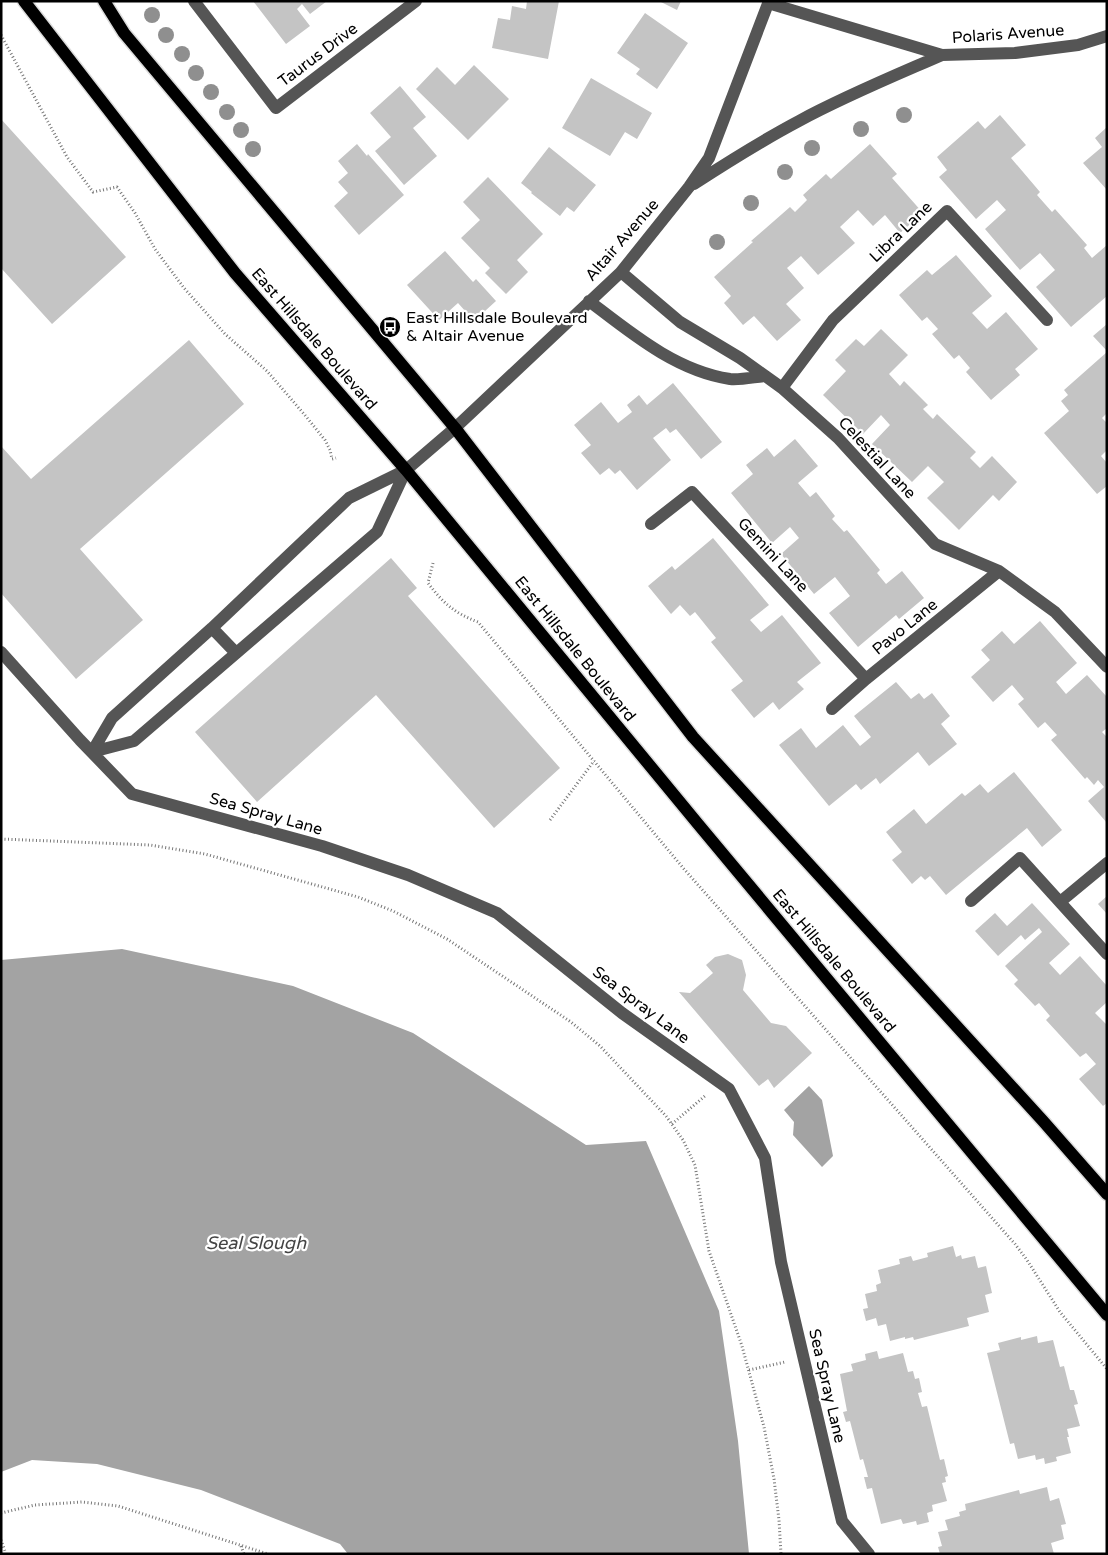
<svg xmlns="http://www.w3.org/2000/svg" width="1108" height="1555" viewBox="0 0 1108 1555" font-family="'Varela Round',sans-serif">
<rect width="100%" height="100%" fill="#fff"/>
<path fill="#a3a3a3" d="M122,949L293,986L413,1033L586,1145L646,1141L719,1311L738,1441L749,1554H348L340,1544L201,1490L97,1464L32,1460L1,1472V960Z
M809,1086L822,1100L833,1156L822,1167L793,1135L794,1122L784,1110Z"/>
<path fill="#c4c4c4" d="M253,1H327L310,14L302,4L297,9L310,26L286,44Z
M527,1H559L548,59L492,48L498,18L510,20L512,6L526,9Z
M659,1H681L677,10Z
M645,13L688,43L657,89L636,74L640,69L617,53Z
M474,65L509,99L468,140L416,89L437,67L455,85Z
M591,78L652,113L637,139L625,132L610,156L562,128Z
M400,86L426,117L413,128L437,156L404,185L375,151L391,137L370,113Z
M1000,115L1026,145L1011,158L1040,192L1037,195L1052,212L1055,209L1087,245L1084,248L1092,258L1107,245V296L1071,327L1036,287L1055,270L1040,253L1020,270L985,229L1006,210L997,200L976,219L939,177L947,170L937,157L978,121L985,129Z
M1,119L126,257L52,324L1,268Z
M1107,127V190L1083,163L1102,147L1095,138Z
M357,144L367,156L368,154L404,195L359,235L334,206L348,193L338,182L348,173L338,161Z
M870,144L897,174L892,178L923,213L900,233L885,215L873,226L858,210L840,227L855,243L818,275L801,256L787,268L804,288L786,304L801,320L777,341L754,316L743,325L724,303L731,296L714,277L753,242L751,241L790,207L795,212L807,200L803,195L826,174L831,179Z
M549,147L596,185L574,212L567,207L560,216L531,193L532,192L521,183Z
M488,177L543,234L517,260L528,272L506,294L485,273L490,268L461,238L480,220L463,202Z
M445,251L473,282L476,279L496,301L474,321L458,303L439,320L407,285Z
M956,255L992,296L972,313L987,329L1006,312L1038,349L1015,369L1020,375L991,400L966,372L970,368L959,355L954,359L932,334L938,329L927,317L922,321L899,295L927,270L932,275Z
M1107,324V351L1093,336Z
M881,329L908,355L889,374L900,386L904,381L928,405L923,409L933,419L937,414L976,452L970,458L980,468L992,456L1017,482L999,501L993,495L959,530L927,498L944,482L928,466L912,482L872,444L890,425L881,415L863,434L823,395L846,371L835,360L856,339L864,346Z
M189,340L244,404L80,549L143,620L76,679L1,593V446L31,479Z
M1107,352V413L1102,418L1107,423V450L1101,456L1107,463V486L1097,494L1044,433L1069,411L1061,401L1068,395L1064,390Z
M673,383L722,442L701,459L676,429L670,433L666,428L653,438L671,460L637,490L620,470L615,474L609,468L600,475L581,453L591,445L574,425L601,402L618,423L632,412L627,405L639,395L647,405Z
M795,439L818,466L798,483L810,497L816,492L835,516L832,519L844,532L847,530L880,570L877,573L886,584L902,571L924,598L899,619L896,615L858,647L829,613L850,596L835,577L814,594L781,554L799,538L790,527L772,543L731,493L753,474L746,465L767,448L774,457Z
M713,538L769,605L750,620L761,632L782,615L821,663L797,682L804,689L779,710L773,702L754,718L731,690L743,681L711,642L716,638L695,612L690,616L680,605L671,614L648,586L672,566L675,570Z
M391,558L417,588L408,596L560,768L494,828L376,695L257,802L195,732Z
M1040,621L1077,663L1056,682L1066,694L1087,675L1107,697V728L1102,732L1107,737V823L1088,801L1104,787L1098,780L1094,785L1087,777L1085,779L1051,740L1057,735L1045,722L1038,728L1018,704L1024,699L1012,685L993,702L971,677L990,660L981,650L1002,631L1014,644Z
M896,682L911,699L919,693L924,699L932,693L950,716L941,724L957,744L929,766L918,752L880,784L876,778L861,790L856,784L829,806L779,745L801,728L816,748L843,725L860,746L871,737L854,716Z
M1014,772L1062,830L1042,847L1027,828L946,895L930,876L925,880L921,876L912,884L892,860L902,852L886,832L914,809L926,824L962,793L965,796L980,784L988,793Z
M1107,896V914L1098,904Z
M1032,903L1070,944L1049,963L1060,975L1080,956L1107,986V1002L1095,1013L1107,1025V1103L1103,1106L1079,1079L1096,1064L1086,1053L1080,1057L1046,1020L1050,1016L1039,1003L1035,1006L1014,984L1018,980L1005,966L1042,932L1039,928L1025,940L1021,935L998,956L975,931L995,913L1007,926Z
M728,954L742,960L746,975L743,990L771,1023L786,1026L812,1053L774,1088L768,1079L759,1086L679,992L690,993L713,973L706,965L715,957Z
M953,1246L956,1257L961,1255L962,1259L975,1256L978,1268L986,1266L992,1293L985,1295L989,1312L967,1318L969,1326L914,1340L913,1337L905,1339V1337L890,1341L886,1324L878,1326L876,1318L866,1321L863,1309L868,1308L865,1294L877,1291L876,1285L881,1283L878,1270L900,1264L899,1259L911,1256L913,1261L928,1257L927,1253Z
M1037,1336L1038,1343L1053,1340L1060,1367L1064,1366L1070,1390H1074L1078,1404L1074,1405L1080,1426L1067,1429L1069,1437H1067L1071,1453L1056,1457L1057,1461L1045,1464L1044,1458L1036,1460L1035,1455L1018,1459L1014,1443L1010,1444L987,1353L1000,1350L998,1343L1021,1337V1340Z
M877,1351L879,1359L903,1353L908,1372L913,1371L915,1379L919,1378L922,1392L918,1393L922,1407L927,1406L940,1460L944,1459L948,1476L945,1477L946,1482L942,1483L947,1501L932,1505L933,1511L927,1513L929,1522L917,1525L916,1521L903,1524L901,1519L881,1524L872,1488L867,1489L864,1477H868L863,1459L860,1460L850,1421L846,1422L843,1412L847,1411L840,1374L853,1371L851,1364L866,1360L865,1354Z
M1047,1487L1050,1501L1059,1498L1066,1524L1061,1525L1064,1539L1051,1543L1054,1554H940L938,1547L942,1546L938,1532L948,1530L945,1520L960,1516L959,1512L966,1510L965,1504L1019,1490L1020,1494Z"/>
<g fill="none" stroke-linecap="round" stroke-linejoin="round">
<g stroke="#dbdbdb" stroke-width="15">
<path id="major" d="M24,1L235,273L406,470L698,824L1107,1315
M104,1L124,33L455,428L693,737L1043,1121L1107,1194"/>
</g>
<path stroke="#777" stroke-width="3" stroke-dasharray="1 2.5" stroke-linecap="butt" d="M1,35L67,157L93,192L117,187L135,213L155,249L184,288L225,334L267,371L304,414L325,440L330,450L332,459L336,458
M433,563L428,583C443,603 454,613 478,622L684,869L1015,1244L1027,1260L1060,1312L1107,1369
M550,820L594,761
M1,839L150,845L205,854L358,897L393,911L447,939L571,1022L600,1046L666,1116L683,1140L695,1165L709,1251L742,1346L764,1427L774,1479L779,1520L781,1554
M672,1124L706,1095
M749,1370L785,1362
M1,1513L35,1505L82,1502L118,1506L268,1554
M1,1540L6,1554
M241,1546L244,1554"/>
<path stroke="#555" stroke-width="12" d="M194,1L276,108L416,1
M768,3L942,55L1015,53L1078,45L1107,36
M694,184C728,162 763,140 799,121C845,96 894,76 942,55
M621,272L680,322L740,358L782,388L838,438L935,544L999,571L1055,612L1107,667
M589,301C631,333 676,371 730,379C741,380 754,377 765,376
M782,388L833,320L947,211L1047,320
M651,524L692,492L866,679
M212,628L236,653
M1,652L80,740L132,794L322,846L408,875L497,913L622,1013L729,1089L765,1158L781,1262L842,1521L869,1554
M832,709L866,679L999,571
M92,752L112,718L212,628L349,498L406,470L455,428L621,272L689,187L709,158L769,1
M92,752L134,741L377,532L406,470
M971,901L1020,858L1107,954
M1060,902L1107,863"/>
<use href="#major" stroke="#000" stroke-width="12"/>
</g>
<g fill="#8f8f8f">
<circle cx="152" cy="15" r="8"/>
<circle cx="166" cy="35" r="8"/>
<circle cx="182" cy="54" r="8"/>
<circle cx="196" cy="73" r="8"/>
<circle cx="211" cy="92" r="8"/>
<circle cx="227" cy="112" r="8"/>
<circle cx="904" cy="115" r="8"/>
<circle cx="861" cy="129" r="8"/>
<circle cx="241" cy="130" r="8"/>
<circle cx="812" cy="148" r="8"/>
<circle cx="253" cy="149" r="8"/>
<circle cx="785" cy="172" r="8"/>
<circle cx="751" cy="203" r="8"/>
<circle cx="717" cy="242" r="8"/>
</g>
<defs>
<g id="bus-disc" transform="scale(1.125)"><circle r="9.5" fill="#000" stroke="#fff"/><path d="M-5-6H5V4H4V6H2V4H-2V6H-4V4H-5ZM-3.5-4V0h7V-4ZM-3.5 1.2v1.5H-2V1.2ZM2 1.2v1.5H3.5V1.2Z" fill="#fff"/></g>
</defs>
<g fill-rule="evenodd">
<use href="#bus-disc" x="390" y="327"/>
</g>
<g text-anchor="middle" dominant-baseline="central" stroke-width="4.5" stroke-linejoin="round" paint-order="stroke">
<g font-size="16" fill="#000" stroke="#fff">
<text transform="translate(1008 34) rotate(-4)">Polaris Avenue</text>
<text transform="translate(318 55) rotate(-37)">Taurus Drive</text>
<text transform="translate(901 232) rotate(-44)">Libra Lane</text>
<text transform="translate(622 240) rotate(-49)">Altair Avenue</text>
<text transform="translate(314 339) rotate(49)">East Hillsdale Boulevard</text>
<text transform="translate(877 458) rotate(47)">Celestial Lane</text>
<text transform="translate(773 555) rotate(47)">Gemini Lane</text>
<text transform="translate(905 627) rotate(-39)">Pavo Lane</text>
<text transform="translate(575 649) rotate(51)">East Hillsdale Boulevard</text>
<text transform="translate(266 814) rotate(16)">Sea Spray Lane</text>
<text transform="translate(834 961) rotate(50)">East Hillsdale Boulevard</text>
<text transform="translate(641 1005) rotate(37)">Sea Spray Lane</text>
<text transform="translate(827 1386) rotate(77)">Sea Spray Lane</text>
</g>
<g font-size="16" fill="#000" stroke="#fff" text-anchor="start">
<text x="406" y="318">East Hillsdale Boulevard<tspan x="406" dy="18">&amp; Altair Avenue</tspan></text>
</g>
<g font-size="18" font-style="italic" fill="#444" stroke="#fff">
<text x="256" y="1243">Seal Slough</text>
</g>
</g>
<rect width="1108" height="1555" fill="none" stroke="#000000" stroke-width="5"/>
</svg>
